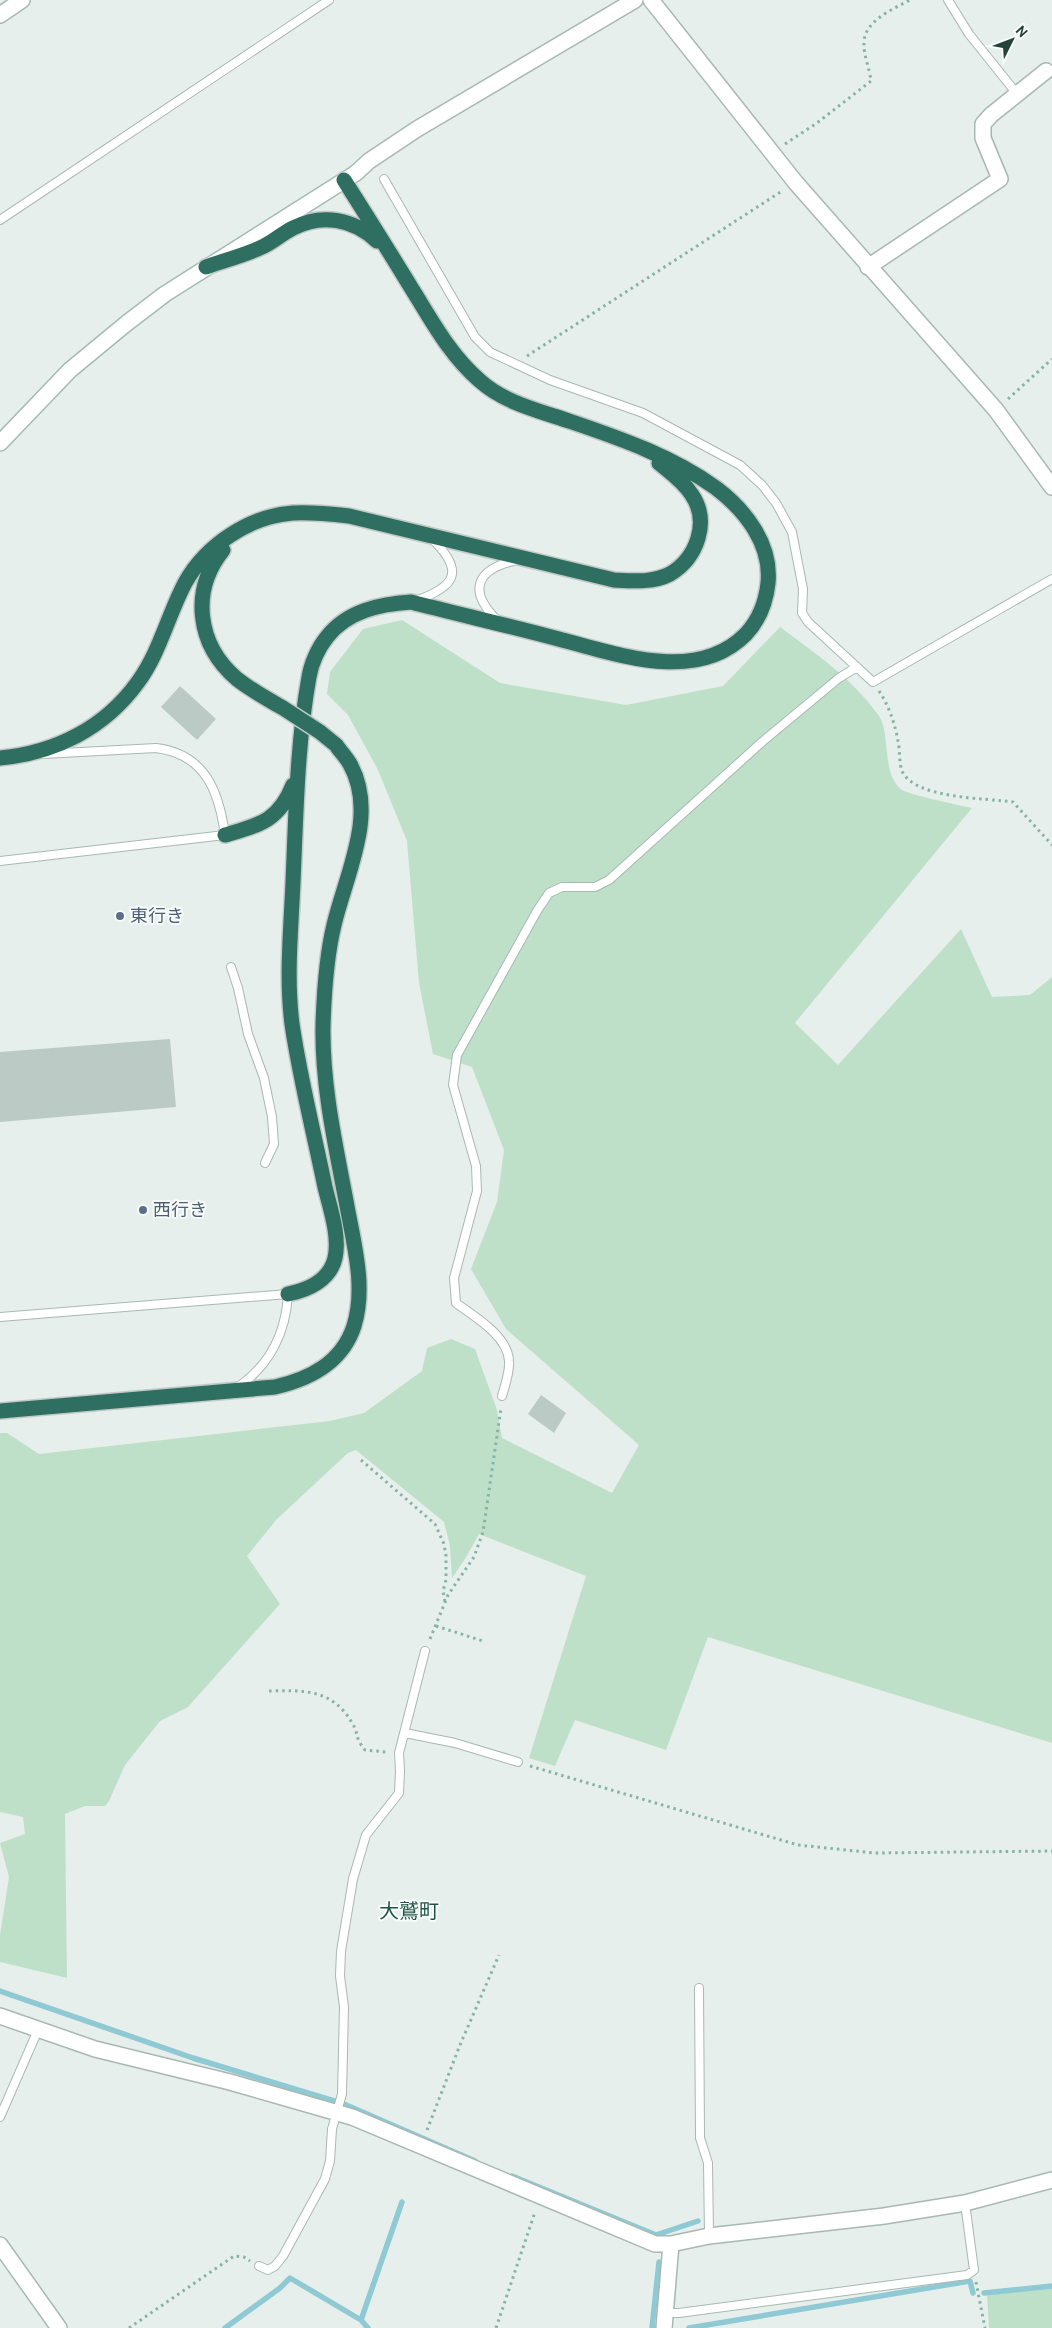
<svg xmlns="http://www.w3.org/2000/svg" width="1052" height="2328" viewBox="0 0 1052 2328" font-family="Cabin,'Noto Sans JP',sans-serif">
<rect width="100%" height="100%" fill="#e6efeb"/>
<path fill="#bfe0c8" d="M402,620L500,683L626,705L723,686L780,627C815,653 853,679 879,716C891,734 881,774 902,790C910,795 959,805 972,808L795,1023L838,1065L961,929L992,997L1030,995L1052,977V1743L708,1637L666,1750L575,1720L555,1766L529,1758L586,1576L479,1534L465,1559L452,1578L450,1546L444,1522L356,1450L348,1453L277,1519L247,1556L280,1604L188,1707L160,1721L125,1765L109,1801L105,1806H85L65,1814L67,1978L0,1962V1935L9,1877L0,1843L25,1834L23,1817L0,1812V1433H7L39,1454L330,1421L364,1413L422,1371L427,1348L451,1339L475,1349L497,1410L502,1438L612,1493L639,1445L506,1329L471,1269L497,1202L504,1150L472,1067L433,1054L419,983L407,841L378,770L348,715L327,694L330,672L363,629Z
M1052,2288V2328H989L987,2295Z"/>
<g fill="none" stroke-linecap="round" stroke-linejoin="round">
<path stroke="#8ec9d4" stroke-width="5.5" d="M0,1991L193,2058L344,2104L475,2161
M512,2176L656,2235L698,2221
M984,2293L1052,2286
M225,2328L280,2288L290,2278L361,2320
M368,2328L361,2320L402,2202
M652,2328L659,2262
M689,2328L970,2281L973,2293"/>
</g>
<path fill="#bbcac4" d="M180,686L216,719L197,740L161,707Z
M170,1039L176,1107L0,1122V1052Z
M541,1395L566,1413L554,1433L528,1414Z"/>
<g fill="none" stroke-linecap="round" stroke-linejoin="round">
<g stroke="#a8b8b2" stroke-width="10">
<path id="lane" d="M948,0L969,34L1017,94
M384,179L475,337L490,352L550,380L643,413L740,465L762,485L776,503L792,532L803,589L802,613L808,622L873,682L1052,579
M0,220L329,0
M415,601C455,587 466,572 432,539
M497,620C466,589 478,568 518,560
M0,861L225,835C219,791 205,754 156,748L43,754
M231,967L238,988L248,1034L264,1078L272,1117L274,1144L265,1163
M0,1317L288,1294C286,1332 270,1365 238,1387
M502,1396C505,1385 510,1372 509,1361C508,1336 475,1317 456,1303L454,1278L477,1191L476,1166L453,1085L457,1055L537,911L549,893L562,887H595L609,880L762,742L839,678L857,667
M405,1733L455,1743L518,1762
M699,1988L700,2138L708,2163L709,2236
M0,2117L38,2030
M259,2266L268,2270L275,2266L283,2256L325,2179L330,2161L332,2129L342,2094L344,2007L340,1976L341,1951L353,1879L366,1835L399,1793L400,1771L399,1753L425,1651
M665,2313H679L967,2275L974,2270L965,2203"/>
</g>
<g stroke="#a8b8b2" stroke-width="18">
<path id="street" d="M651,0L796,183L996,410L1052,487
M0,15L22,0
M356,173L369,161L417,129L635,0
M868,267L1000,179L983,138V124L991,115L1046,71
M0,2016L95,2049L230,2082L352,2117L655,2244H671L709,2236L884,2216L965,2203L1052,2180
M664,2328L671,2244"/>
</g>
<g stroke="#a4bbb3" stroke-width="18">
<path id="secondary" d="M0,443L70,370L127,323L165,294L356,173
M0,2245L59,2328"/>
</g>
<g stroke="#c2cac8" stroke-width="18">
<path id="highway" d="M206,267C225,260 246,255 264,246C274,241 283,233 293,228C322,213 354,219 377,241
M223,550C190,591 197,645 237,679C251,690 267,699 283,708
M0,758C55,753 105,728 138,682C160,652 168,615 185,583C206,545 250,516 293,513C312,512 331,514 349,516L614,580C632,581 653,583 670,574C697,558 710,522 692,495C684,482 671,473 659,463
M225,835C259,825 279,821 293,785
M288,1294C308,1290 330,1280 335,1258C340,1236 330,1208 325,1187C314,1133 300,1079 292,1024C286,977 291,930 293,882C296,814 297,744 309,677C311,664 318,648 327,637C347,611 380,604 411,602C458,614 505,625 551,637C612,652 695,686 746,634C759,620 766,602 768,583C772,544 745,510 716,488C673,457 622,439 572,422C540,411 504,403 479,380C450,355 432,321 412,289C390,253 367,216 344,180
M0,1411L275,1387C310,1379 342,1363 354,1326C366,1287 354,1245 347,1206C336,1147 322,1087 323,1026C324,992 326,958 334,925C346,874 378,814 350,764C346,757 340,751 336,745"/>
</g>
<path stroke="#86b3a5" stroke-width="3" stroke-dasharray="2.5 4" stroke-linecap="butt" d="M785,144L817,123L871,81C870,70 863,53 864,43C864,21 893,9 910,0
M527,356L782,191
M1008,399L1052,359
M879,691C889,706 895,724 898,741C900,750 899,763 902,771C914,799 987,798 1013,802L1052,845
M361,1460L435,1524L444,1544L446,1556V1580L443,1591L445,1602
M436,1626L483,1641
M430,1639L448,1595L474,1557L483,1532L501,1408
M269,1691C303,1690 333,1689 352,1723C359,1733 354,1737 365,1750L386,1752
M530,1766L798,1845L875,1853L1052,1851
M427,2130L460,2045L499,1955
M976,2282L985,2328
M129,2328L234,2256L244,2257L250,2261
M496,2328L535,2212"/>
<use href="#lane" stroke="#fff" stroke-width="8"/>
<use href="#street" stroke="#fff" stroke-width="15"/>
<use href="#secondary" stroke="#fff" stroke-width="15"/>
<use href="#highway" stroke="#2f6f62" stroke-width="15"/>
<g stroke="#c2cac8" stroke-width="18" stroke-linecap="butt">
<path id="highway-bridge" d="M283,708L320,732L336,745"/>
</g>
<use href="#highway-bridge" stroke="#2f6f62" stroke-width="15"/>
</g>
<g fill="#5c6f8a" stroke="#f7fbf9" stroke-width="2">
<circle cx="120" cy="916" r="5"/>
<circle cx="143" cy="1210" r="5"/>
</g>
<g text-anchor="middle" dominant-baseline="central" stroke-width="4" stroke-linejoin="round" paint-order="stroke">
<g font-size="18" fill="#4e5e75" stroke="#f7fbf9" text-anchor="start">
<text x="130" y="916">東行き</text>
<text x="153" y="1210">西行き</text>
</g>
<g font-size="20" fill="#1f5548" stroke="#f7fbf9">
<text x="409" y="1911">大鷲町</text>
</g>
</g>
<g transform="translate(1012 40) rotate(48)" stroke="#f7fbf9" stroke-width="4" paint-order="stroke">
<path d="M0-4L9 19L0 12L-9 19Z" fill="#24423a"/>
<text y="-8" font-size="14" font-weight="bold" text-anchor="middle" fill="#24423a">N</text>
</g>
</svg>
